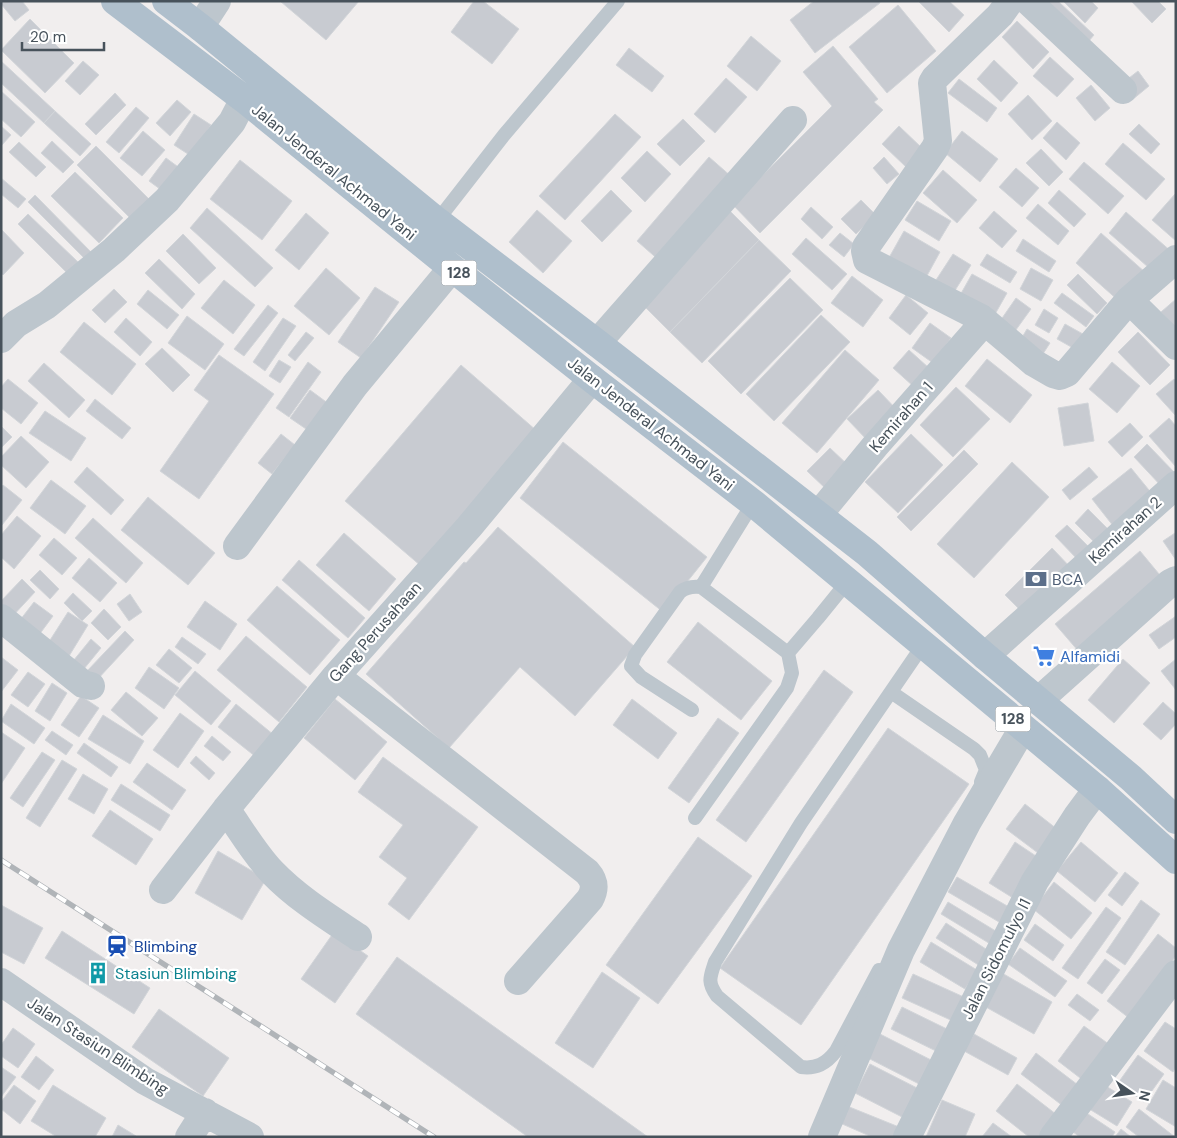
<svg xmlns="http://www.w3.org/2000/svg" width="1177" height="1138" viewBox="0 0 1177 1138" font-family="'DM Sans',sans-serif">
<rect width="100%" height="100%" fill="#f1eeee"/>
<path fill="#c8cbd1" stroke="#d2d5d9" d="M1,1H22L29,10L15,21L1,4Z
M280,1H359L326,40Z
M474,1H483L519,29L492,64L451,32Z
M814,1H879L880,3L815,53L790,20Z
M918,1H949L964,15L949,32Z
M1034,1H1058L1094,35L1082,49Z
M1063,1H1091L1098,8L1085,23Z
M1131,1H1158L1166,9L1152,23Z
M898,5L936,51L887,93L849,47Z
M30,19L74,63L45,93L1,50Z
M1017,21L1049,52L1033,69L1002,37Z
M751,36L781,61L757,91L727,66Z
M833,46L878,99L874,102L883,110L760,233L733,205L832,106L803,72Z
M629,48L664,76L652,92L616,65Z
M1050,57L1074,79L1057,97L1033,76Z
M994,60L1018,83L1001,102L977,79Z
M1,61L55,111L44,123L1,83Z
M83,61L99,75L80,95L65,81Z
M1138,71L1149,86L1132,100L1120,85Z
M726,78L747,97L715,133L694,114Z
M959,79L997,108L987,122L948,93Z
M1091,85L1110,108L1095,121L1076,98Z
M1,91L35,122L21,137L1,119Z
M115,93L126,105L96,135L85,124Z
M1028,95L1052,121L1032,140L1008,114Z
M177,100L191,112L170,136L156,123Z
M136,107L149,118L119,153L106,142Z
M55,111L91,144L80,156L44,123Z
M194,114L211,125L191,156L174,145Z
M615,114L641,137L565,220L539,196Z
M683,119L705,141L680,166L657,144Z
M1057,122L1080,143L1066,160L1043,138Z
M1139,124L1160,144L1151,154L1129,134Z
M1,126L11,135L1,146Z
M899,126L923,149L906,167L882,144Z
M143,131L165,150L142,176L120,158Z
M962,131L998,159L980,182L945,153Z
M52,141L74,162L63,173L41,153Z
M19,142L46,167L36,177L9,152Z
M1123,143L1165,179L1146,200L1105,164Z
M96,146L152,202L133,221L77,165Z
M1041,149L1063,172L1049,186L1026,163Z
M647,151L671,174L645,202L621,178Z
M709,157L733,178L661,262L637,241Z
M884,157L899,174L887,184L873,168Z
M166,158L181,169L164,192L149,181Z
M240,160L292,201L262,240L210,199Z
M1084,162L1124,196L1108,214L1069,179Z
M1016,168L1039,188L1022,207L999,187Z
M943,170L977,200L957,223L923,193Z
M75,172L123,218L99,243L51,196Z
M1,178L26,199L18,208L1,194Z
M611,190L632,211L602,242L581,221Z
M1059,190L1086,214L1074,227L1048,203Z
M1175,194L1176,195V241L1152,220Z
M35,195L91,252L84,258L28,202Z
M861,200L876,215L856,234L841,219Z
M917,201L951,221L939,241L905,220Z
M1038,204L1069,231L1058,245L1026,218Z
M811,207L833,227L822,239L801,219Z
M207,208L273,268L255,287L190,228Z
M537,210L572,241L543,273L509,242Z
M730,211L759,240L670,332L641,303Z
M994,211L1017,231L1002,248L979,228Z
M1126,212L1173,253L1156,274L1109,233Z
M306,213L329,233L299,270L275,250Z
M28,214L78,262L67,273L18,224Z
M1,229L24,253L3,275L1,273Z
M904,231L940,252L923,283L886,263Z
M840,233L854,244L844,257L829,245Z
M1101,233L1146,273L1120,302L1076,263Z
M183,234L216,268L199,284L166,251Z
M806,238L847,274L832,290L792,254Z
M1023,239L1056,261L1049,272L1016,251Z
M759,240L791,271L702,363L670,332Z
M953,254L971,265L954,292L936,280Z
M987,254L1017,272L1010,283L980,265Z
M159,259L195,294L182,309L145,273Z
M326,268L360,298L329,335L294,306Z
M1031,268L1053,280L1041,301L1020,289Z
M972,274L1007,293L994,316L959,297Z
M1078,274L1107,303L1097,314L1067,285Z
M852,276L883,300L863,327L831,303Z
M790,278L823,310L741,394L708,361Z
M224,280L255,305L233,334L201,308Z
M375,287L399,302L361,358L338,342Z
M114,289L127,302L105,323L92,310Z
M148,290L179,315L167,329L137,304Z
M1062,293L1094,316L1086,327L1054,303Z
M906,295L928,313L910,335L889,318Z
M1016,298L1031,309L1013,334L998,324Z
M1176,299V329L1161,312Z
M268,305L278,313L244,356L234,349Z
M1044,309L1058,318L1049,333L1035,325Z
M821,315L850,342L774,421L746,394Z
M187,316L224,344L205,370L168,343Z
M126,318L152,342L140,356L114,332Z
M283,318L296,326L265,371L253,362Z
M84,322L136,364L112,395L60,352Z
M930,323L951,338L933,363L912,348Z
M1065,324L1090,338L1082,353L1057,339Z
M1027,329L1050,343L1039,360L1017,346Z
M306,332L314,338L295,361L288,355Z
M1138,332L1170,365L1150,385L1118,352Z
M162,348L190,375L173,392L145,364Z
M845,350L879,380L817,453L782,423Z
M909,350L929,368L913,386L893,368Z
M219,355L274,394L199,499L160,471L209,401L194,390Z
M987,359L1032,395L1010,423L965,386Z
M279,360L291,367L280,383L269,376Z
M308,362L321,372L289,417L276,408Z
M1112,362L1140,386L1117,413L1089,389Z
M44,363L85,400L69,418L28,381Z
M461,365L537,431L421,566L345,501Z
M8,379L38,403L21,424L1,408V387Z
M1174,379L1176,381V416L1156,394Z
M956,387L990,419L953,457L920,425Z
M310,390L329,404L309,431L290,418Z
M878,390L899,412L869,442L847,419Z
M95,399L131,428L122,439L86,411Z
M1088,403L1094,441L1064,446L1058,408Z
M45,411L86,438L71,461L29,433Z
M1169,418L1176,426V467L1149,436Z
M1130,423L1143,437L1122,457L1108,442Z
M1,426L12,437L1,448Z
M281,434L295,445L272,474L258,463Z
M911,434L943,465L898,513L865,482Z
M21,436L49,462L26,488L1,465V457Z
M563,442L707,557L663,612L520,498Z
M1147,444L1176,474L1163,488L1134,457Z
M830,448L849,466L826,489L807,471Z
M964,450L978,464L911,531L897,517Z
M1012,462L1049,497L974,578L937,544Z
M87,467L124,500L111,515L74,482Z
M1089,467L1098,477L1070,500L1062,490Z
M1131,468L1153,495L1114,527L1092,499Z
M51,480L86,506L65,534L30,508Z
M3,485L22,500L2,525L1,487Z
M148,497L215,553L188,585L121,530Z
M1088,509L1109,530L1096,544L1075,523Z
M17,516L41,536L14,569L1,557V535Z
M93,518L143,563L126,583L75,538Z
M1067,525L1091,549L1079,561L1055,536Z
M498,527L635,647L575,716L520,667L449,748L366,674L464,562L466,563Z
M344,533L396,579L369,611L316,565Z
M1175,533L1176,534V560L1163,541Z
M54,538L77,558L62,575L39,555Z
M1052,548L1072,569L1025,615L1005,595Z
M1140,551L1164,580L1080,653L1055,624Z
M89,558L117,583L100,602L72,578Z
M299,560L365,618L348,638L282,580Z
M40,570L59,589L50,599L30,580Z
M22,579L35,592L10,619L1,611V601Z
M277,586L340,640L310,675L247,620Z
M73,593L92,611L82,621L64,603Z
M130,594L142,612L129,621L117,604Z
M205,601L237,624L220,650L187,627Z
M34,602L53,616L36,639L17,624Z
M104,609L121,627L108,640L91,623Z
M68,612L88,625L66,661L45,648Z
M1176,616V637L1159,649L1149,635Z
M698,622L772,681L741,720L667,662Z
M125,631L134,640L96,681L87,671Z
M246,636L307,687L279,722L217,670Z
M182,637L206,654L198,664L175,647Z
M91,639L101,648L79,675L69,666Z
M169,649L192,668L179,683L156,665Z
M1,657L18,670L1,692Z
M1123,659L1150,683L1114,723L1088,700Z
M1176,659V690L1161,671Z
M149,667L179,688L164,709L135,688Z
M824,670L853,692L746,842L716,820Z
M195,671L231,701L211,725L175,695Z
M28,672L45,684L28,707L11,695Z
M52,683L67,693L50,721L35,711Z
M126,692L158,718L142,736L111,710Z
M81,696L99,708L79,737L61,725Z
M335,699L387,742L355,780L304,738Z
M632,699L677,733L658,759L613,725Z
M1163,702L1176,714V724L1161,740L1143,724Z
M11,704L45,728L34,744L1,721Z
M236,704L274,735L256,757L218,727Z
M180,713L204,731L178,768L153,750Z
M103,715L144,741L130,764L88,739Z
M718,718L739,733L689,803L668,788Z
M888,728L969,784L801,1025L720,968Z
M52,731L73,745L66,755L45,740Z
M1,732L25,748L1,784Z
M212,736L231,752L223,761L204,746Z
M84,743L118,767L111,777L77,753Z
M42,752L55,760L23,807L10,798Z
M196,756L215,773L209,780L190,763Z
M383,757L478,827L409,920L388,904L407,878L379,857L403,825L358,792Z
M62,760L77,769L40,827L26,818Z
M147,763L186,790L172,810L133,782Z
M83,774L108,789L94,814L68,799Z
M121,784L170,815L160,831L111,800Z
M1025,804L1057,829L1038,853L1006,829Z
M110,810L153,839L136,865L92,836Z
M698,837L752,876L658,1004L606,965Z
M1015,842L1039,858L1013,898L989,883Z
M1081,842L1118,873L1095,902L1057,871Z
M218,851L266,879L242,920L195,893Z
M1125,872L1139,883L1122,906L1108,895Z
M957,877L1009,907L999,922L948,892Z
M1054,882L1092,913L1071,939L1033,909Z
M1141,900L1160,914L1125,965L1106,952Z
M948,902L999,933L992,945L941,914Z
M1,905L43,928L24,964L1,952Z
M1106,907L1121,918L1078,979L1062,968Z
M946,923L989,951L980,966L936,938Z
M1035,924L1064,945L1053,961L1024,940Z
M62,931L150,988L134,1014L45,958Z
M334,932L368,956L335,1003L301,979Z
M1158,934L1176,948V956L1129,1018L1107,1001Z
M931,942L977,970L965,989L920,962Z
M1020,948L1067,981L1055,997L1008,964Z
M397,957L648,1137H528L356,1014Z
M1105,959L1120,970L1102,994L1087,983Z
M602,972L640,998L593,1068L555,1043Z
M1002,973L1052,1002L1034,1034L984,1006Z
M913,974L966,998L955,1022L902,998Z
M1077,994L1099,1010L1090,1021L1068,1005Z
M902,1007L947,1029L936,1051L891,1029Z
M159,1009L229,1058L203,1096L132,1047Z
M1165,1022L1176,1029V1067L1173,1072L1144,1051Z
M1084,1026L1110,1045L1084,1081L1058,1061Z
M13,1028L35,1044L18,1068L1,1056V1045Z
M878,1033L935,1062L923,1086L866,1057Z
M974,1034L1017,1058L1008,1075L964,1051Z
M1036,1053L1078,1085L1063,1106L1021,1074Z
M1138,1055L1164,1074L1144,1102L1118,1083Z
M36,1056L54,1070L39,1090L21,1077Z
M870,1064L919,1089L904,1118L855,1093Z
M1,1067L16,1077L1,1097Z
M1163,1080L1176,1088V1127L1146,1109Z
M1101,1083L1132,1102L1117,1126L1086,1107Z
M1017,1084L1061,1118L1046,1137H1029L996,1111Z
M14,1085L36,1101L20,1124L1,1109V1102Z
M53,1085L106,1118L95,1137H57L31,1121Z
M942,1100L975,1114L965,1137H926Z
M847,1106L899,1127L895,1137H872L840,1123Z
M1079,1108L1115,1132L1112,1137H1080L1066,1127Z
M1139,1109L1175,1137H1139L1126,1127Z
M993,1123L1012,1137H982Z
M118,1125L136,1136V1137H112Z
M1121,1129L1131,1137H1115Z"/>
<g fill="none" stroke-linecap="round" stroke-linejoin="round">
<path stroke="#bdc6cd" stroke-width="14" d="M437,221L504,135L618,1
M701,587L753,503
M788,653L818,618L848,581
M891,692L974,749L980,755L986,770L981,782
M692,710L641,677L631,666L635,655L680,592C686,587 693,586 701,587L788,653L792,673L787,688L695,818
M879,970L836,1051C826,1064 816,1069 801,1067L717,996C707,982 710,977 715,962L801,823L923,645"/>
<path stroke="#bdc6cd" stroke-width="28" d="M1010,1L1000,15L935,78L932,83L938,141L935,148L866,247L865,251L867,260L981,318L1034,363L1053,374L1060,376L1067,373L1129,300L1176,259
M1028,1L1123,90
M200,27L217,1
M1129,300L1176,346
M1,339L16,324L47,305L114,250L167,200L232,122L244,99
M597,343L793,120
M819,514L875,446L985,321
M237,546L355,385L452,268
M1,618L83,684L91,686
M985,656L1176,485
M336,676L587,872C595,881 596,888 590,899L518,981
M1038,701L1170,583L1176,580
M226,809C241,830 254,853 272,872C297,898 328,917 358,937
M163,890L226,809L336,676L469,527L592,379
M1,982L145,1081L250,1137
M189,1137L205,1112
M822,1137L901,950L967,823L1023,728
M907,1137L1035,881L1077,816L1097,789
M1053,1137L1176,974"/>
<path stroke="#afbfcc" stroke-width="28" d="M115,1L244,99L452,268L592,379L753,503L1097,789L1176,860
M166,1L200,27L437,221L597,343L867,553L985,656L1131,778L1176,820"/>
<g stroke="#b0b4b8" stroke-width="5.5">
<path id="rail" d="M1,860L434,1137"/>
</g>
<use href="#rail" stroke="#fff" stroke-width="4" stroke-dasharray="11" stroke-linecap="butt"/>
</g>
<defs>
<g id="bank-bare" transform="scale(1.725)"><path d="M-6-4H6V4H-6ZM0-2.3a2.3 2.3 0 1 0 0 4.6a2.3 2.3 0 1 0 0-4.6Z" fill="#5c6f8a" stroke="#fff" stroke-width="2.5" paint-order="stroke"/></g>
<g id="supermarket-bare" transform="scale(1.725)"><path d="M-6-5.5h2.5l.6 2H6L4.5 2H-2.5L-4.4-4H-6ZM-1.5 3.2a1.3 1.3 0 1 0 .1 0ZM3 3.2a1.3 1.3 0 1 0 .1 0Z" fill="#3f7fe0" stroke="#fff" stroke-width="2.5" paint-order="stroke"/></g>
<g id="station-bare" transform="scale(1.725)"><path d="M-3-6H3Q5-6 5-4V2Q5 4 3 4L4.5 6H3L1.5 4h-3L-3 6H-4.5L-3 4Q-5 4-5 2V-4Q-5-6-3-6ZM-3.5-4v3h7v-3ZM-3.5 1v1.5H-2V1ZM2 1v1.5H3.5V1Z" fill="#1a4fb4" stroke="#fff" stroke-width="2.5" paint-order="stroke"/></g>
<g id="building-bare" transform="scale(1.725)"><path d="M-4-6H4V6H1V3H-1V6H-4ZM-2.5-4.3h1.7v1.8h-1.7ZM.8-4.3h1.7v1.8H.8ZM-2.5-1h1.7V.8h-1.7ZM.8-1h1.7V.8H.8Z" fill="#0f9aa8" stroke="#fff" stroke-width="2.5" paint-order="stroke"/></g>
</defs>
<g fill-rule="evenodd">
<use href="#bank-bare" x="1036" y="579"/>
<use href="#supermarket-bare" x="1044" y="656"/>
<use href="#station-bare" x="117" y="946"/>
<use href="#building-bare" x="98" y="973"/>
</g>
<g text-anchor="middle" dominant-baseline="central" stroke-width="4.5" stroke-linejoin="round" paint-order="stroke">
<g fill="#fff" stroke="#7e868c" stroke-width="1">
<rect x="441.5" y="260.5" width="35" height="25" rx="4"/>
<rect x="995.5" y="706.5" width="35" height="25" rx="4"/>
</g>
<g font-size="15" font-weight="bold" fill="#47525b">
<text x="459" y="273">128</text>
<text x="1013" y="719">128</text>
</g>
<g font-size="16" fill="#47525b" stroke="#fff">
<text transform="translate(334 172) rotate(39)">Jalan Jenderal Achmad Yani</text>
<text transform="translate(901 417) rotate(-49)">Kemirahan 1</text>
<text transform="translate(651 424) rotate(38)">Jalan Jenderal Achmad Yani</text>
<text transform="translate(1125 530) rotate(-42)">Kemirahan 2</text>
<text transform="translate(375 632) rotate(-48)">Gang Perusahaan</text>
<text transform="translate(996 959) rotate(-63)">Jalan Sidomulyo I1</text>
<text transform="translate(98 1046) rotate(33)">Jalan Stasiun Blimbing</text>
</g>
<g font-size="16" fill="#4e5e75" stroke="#fff" text-anchor="start">
<text x="1052" y="579">BCA</text>
</g>
<g font-size="16" fill="#366cbe" stroke="#fff" text-anchor="start">
<text x="1060" y="656">Alfamidi</text>
</g>
<g font-size="16" fill="#164399" stroke="#fff" text-anchor="start">
<text x="134" y="946">Blimbing</text>
</g>
<g font-size="16" fill="#0d838f" stroke="#fff" text-anchor="start">
<text x="115" y="973">Stasiun Blimbing</text>
</g>
</g>
<rect width="1177" height="1138" fill="none" stroke="#47525b" stroke-width="5"/>
<g transform="translate(1132 1093) rotate(103)" stroke="#ffffff" stroke-width="4" paint-order="stroke">
<path d="M0-4L9 19L0 12L-9 19Z" fill="#47525b"/>
<text y="-8" font-size="14" font-weight="bold" text-anchor="middle" fill="#47525b">N</text>
</g>
<path d="M22 42v8h82v-8" fill="none" stroke="#47525b" stroke-width="2.5"/>
<text x="30" y="42" font-size="15" fill="#47525b" stroke="#ffffff" stroke-width="4" paint-order="stroke">20 m</text>
</svg>
